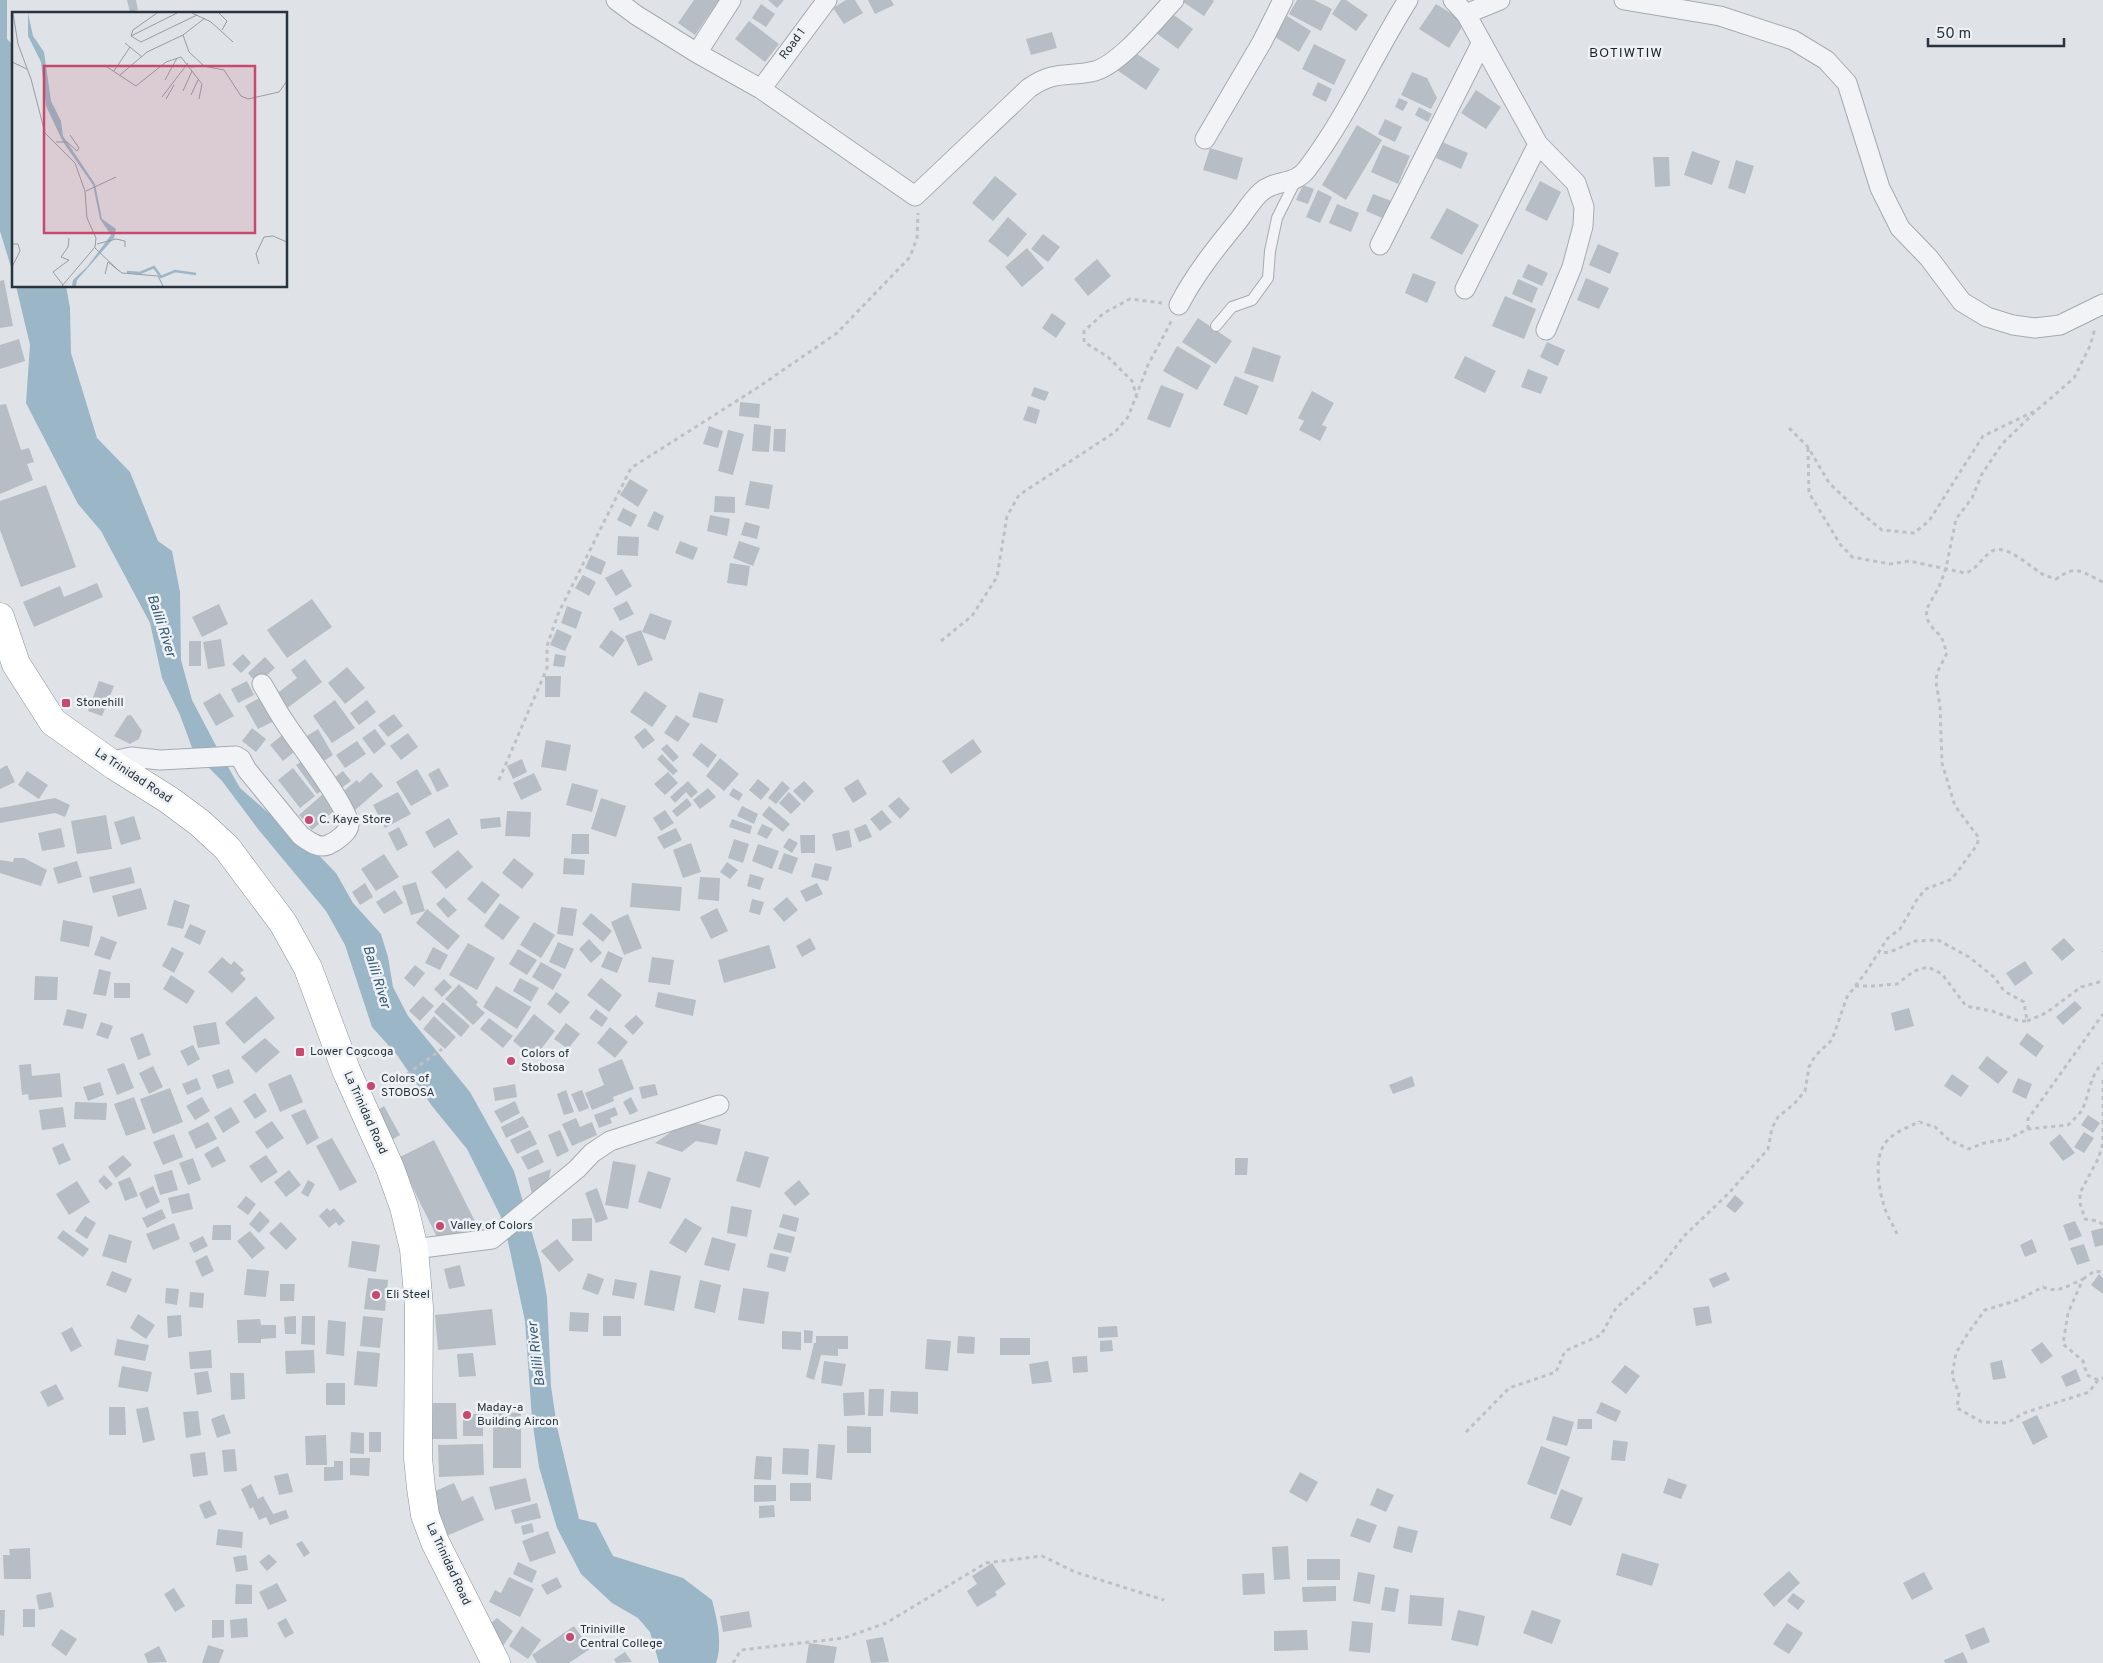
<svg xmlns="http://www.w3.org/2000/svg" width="2103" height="1663" viewBox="0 0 2103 1663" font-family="Overpass,sans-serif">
<rect width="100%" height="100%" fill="#dfe3e7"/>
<path fill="#9bb6c6" d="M0,0H7V39L14,46V277L0,231Z
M16,286H66L70,308L71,353L97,438L130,472L158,541L172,551L180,592L181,660L192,700L214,742L240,788L272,816L305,841L336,873L353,903L381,934L388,957L393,987L408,1016L470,1092L514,1171L541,1264L547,1297L551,1386L557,1427L579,1519L596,1523L613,1556L683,1578L712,1600C717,1620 723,1643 716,1663H659L650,1632L638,1618L612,1603L581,1574L557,1528L539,1467L532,1419L525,1321L504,1223L467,1149L432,1106L397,1055L372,1027L345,945L326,911L258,829L222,781L194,753L180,715L162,678L150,623L101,531L78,504L26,403L30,345Z"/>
<path fill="#b6bdc4" d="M127,0H136L138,10L130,12Z
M694,0H719L695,35L678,23Z
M768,0H784L777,8Z
M846,0H855L863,13L844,24L833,8Z
M868,0H891L894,5L875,14Z
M1180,0H1213L1214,1L1204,16Z
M1297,0H1314L1332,9L1321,31L1289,14Z
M1341,0H1346L1368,15L1356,31L1332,14Z
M761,4L775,14L766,27L752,18Z
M1436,4L1465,22L1449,48L1419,29Z
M1171,13L1193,29L1178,49L1156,33Z
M1287,16L1311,31L1299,52L1275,37Z
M749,21L779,44L765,62L735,39Z
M1052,32L1057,48L1031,55L1026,39Z
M1314,44L1346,60L1334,85L1302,69Z
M1128,48L1160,69L1146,90L1114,68Z
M1412,72L1427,78L1437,98L1431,109L1401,95Z
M1318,82L1332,89L1326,102L1312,95Z
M1476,90L1501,107L1486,129L1461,113Z
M1399,98L1408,102L1403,111L1395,107Z
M1419,107L1432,114L1428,122L1415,115Z
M1385,119L1402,127L1395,142L1378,134Z
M1357,125L1382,140L1346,200L1322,185Z
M1442,142L1468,153L1461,169L1436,158Z
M1383,145L1410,156L1398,184L1371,172Z
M1210,148L1243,158L1237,180L1203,170Z
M1692,151L1720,161L1712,185L1684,175Z
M1653,157H1669L1670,186L1655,187Z
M1736,160L1754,166L1745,194L1728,188Z
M995,176L1017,194L993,221L972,203Z
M1540,181L1561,192L1547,221L1525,210Z
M1303,185L1314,189L1308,204L1296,200Z
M1318,190L1332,197L1320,223L1306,217Z
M1373,194L1394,202L1387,220L1366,211Z
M1337,204L1359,213L1351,232L1329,223Z
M1447,208L1479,225L1462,255L1430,238Z
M1008,217L1027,234L1008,257L988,241Z
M1043,234L1060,247L1048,262L1031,249Z
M1598,244L1619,253L1610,274L1589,265Z
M1027,248L1044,268L1022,287L1005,267Z
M1097,259L1111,276L1088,296L1074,279Z
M1528,264L1548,273L1542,286L1522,277Z
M1413,273L1436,282L1427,303L1405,293Z
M1586,278L1609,288L1599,309L1577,300Z
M1518,279L1538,288L1532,303L1512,294Z
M4,280L13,326L0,328V281Z
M1505,296L1536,309L1524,339L1492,326Z
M1052,313L1066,323L1056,338L1042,328Z
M1198,318L1232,341L1216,364L1182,342Z
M19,339L25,361L0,369V345Z
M1547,342L1565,350L1558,366L1540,357Z
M1177,346L1211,366L1197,390L1163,371Z
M1253,347L1281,356L1273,382L1244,373Z
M1465,356L1496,371L1485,393L1454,378Z
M1528,369L1548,377L1541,394L1521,387Z
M1235,376L1259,386L1247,415L1223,405Z
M1161,385L1184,394L1170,428L1147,419Z
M1034,387L1049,392L1045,401L1031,396Z
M1312,391L1334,403L1322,425L1327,427L1320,441L1299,430L1304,421L1298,418Z
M740,402L760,404L759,418L739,416Z
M6,404L21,450L29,448L34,462L27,464L33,480L0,494V405Z
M1028,406L1040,410L1036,424L1023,420Z
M754,424L771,426L769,452L752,451Z
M709,426L723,431L718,448L703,444Z
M774,429H786L785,452L773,451Z
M728,430L744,434L733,475L718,471Z
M630,479L648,490L638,507L620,495Z
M750,481L773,485L769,509L745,505Z
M46,485L76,567L21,587L0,530V501Z
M715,496L735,497V513L714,512Z
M623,508L637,515L631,527L617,520Z
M654,511L664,516L658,531L647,526Z
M710,515L730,519L727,536L707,531Z
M745,522L760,526L757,539L741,535Z
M618,536L639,537L638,556L617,555Z
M680,541L698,548L693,560L675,553Z
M739,541L760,548L753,566L733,558Z
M591,555L606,562L601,575L585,568Z
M730,563L750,566L747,586L727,583Z
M622,569L632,586L616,596L605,578Z
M583,575L596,582L589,596L575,588Z
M97,583L103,597L34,627L23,602L60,586L64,597Z
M312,599L332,627L287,658L267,630Z
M627,601L634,614L620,621L613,608Z
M219,604L228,624L202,637L192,617Z
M567,606L582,612L576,629L561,623Z
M650,613L672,621L665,640L642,632Z
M557,629L572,636L565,651L550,645Z
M611,630L625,640L613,657L599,647Z
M641,630L653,660L638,666L625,636Z
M221,639L225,666L208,669L203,642Z
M189,641H201V666H189Z
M243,654L251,663L241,673L232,664Z
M555,654L566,656L564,667L553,666Z
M265,657L275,668L257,684L248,673Z
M305,659L322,682L286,709L275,695L297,678L291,670Z
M347,667L365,688L345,704L328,683Z
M545,676H561L560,697H545Z
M99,681L114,686L102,716L88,711Z
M247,681L254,695L238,703L231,689Z
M645,691L667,706L652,727L630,712Z
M699,692L724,699L717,723L692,717Z
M220,693L234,716L216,726L203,703Z
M261,697L274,721L258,729L245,706Z
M335,700L355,728L332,743L313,716Z
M367,700L376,712L359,725L350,713Z
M394,714L403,726L388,737L378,725Z
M131,715L142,731L139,739L130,744L114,736L127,716Z
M676,715L690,724L678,742L664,733Z
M252,728L266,739L256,752L242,741Z
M645,728L655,740L643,749L634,737Z
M318,729L333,755L318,765L302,739Z
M375,729L386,744L374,754L362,738Z
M286,732L299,748L283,761L270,745Z
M408,733L418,747L401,760L390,746Z
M973,739L982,752L951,774L942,761Z
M546,740L571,745L566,771L541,767Z
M357,741L366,754L345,768L336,755Z
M701,743L717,755L708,768L692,755Z
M667,744L679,757L673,762L661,749Z
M662,754L678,771L673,775L657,759Z
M720,758L739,774L724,791L706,776Z
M305,759L326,788L317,794L296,765Z
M522,759L527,772L513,779L507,766Z
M7,765L15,782L0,789V769Z
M293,768L315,796L300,808L278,780Z
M439,768L449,786L437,792L428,774Z
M417,769L432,794L411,806L396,782Z
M27,771L48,785L39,799L18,785Z
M343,771L351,781L337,791L330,781Z
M371,772L383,786L354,811L340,794L357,780L359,783Z
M668,772L678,783L665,795L654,784Z
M534,773L542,790L521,800L513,783Z
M758,779L770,789L761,800L749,790Z
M858,779L867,794L853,803L844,788Z
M688,781L698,792L691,798L686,792L675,803L670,797Z
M782,781L790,788L776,804L768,798Z
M804,781L814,791L804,802L793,791Z
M572,783L598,790L592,812L566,805Z
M708,788L716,797L700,809L693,800Z
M733,788L743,794L739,801L729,795Z
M398,792L411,814L385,828L373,805Z
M789,792L801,804L791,814L779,803Z
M323,794L336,809L312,830L299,815Z
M899,797L910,809L900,819L888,806Z
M55,798L70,805L65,817L55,813L0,823V808Z
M601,798L626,806L616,837L591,829Z
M687,798L692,805L677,817L672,811Z
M742,806L758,814L754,824L737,816Z
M769,806L790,824L783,832L762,815Z
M665,810L674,823L661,831L653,818Z
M882,810L892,822L880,831L870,819Z
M507,811L531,812L530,837L505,836Z
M106,815L112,849L77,854L71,821Z
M134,816L141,839L121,845L114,822Z
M500,817L501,827L481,829L480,819Z
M449,818L458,834L434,848L425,832Z
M732,819L752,826L750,834L729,827Z
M762,824L773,829L767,839L757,834Z
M866,824L872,837L859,842L854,829Z
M399,827L408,845L397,851L388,833Z
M61,828L65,847L42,851L38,833Z
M676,828L682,840L664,849L657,837Z
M849,830L852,847L836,851L832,834Z
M572,834H589V854H571Z
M800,835H815V853H801Z
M789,838L798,843L792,853L783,847Z
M734,839L749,844L743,863L728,858Z
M691,843L701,872L683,878L673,850Z
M758,844L779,851L772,869L752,861Z
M458,850L473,867L446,889L431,872Z
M784,853L798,858L792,874L778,869Z
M384,854L399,877L376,891L361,869Z
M14,858H24L47,870L41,886L0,873V860L13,862Z
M514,858L534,874L522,889L502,873Z
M564,858L585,860L584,875L563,874Z
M77,861L82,877L58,884L53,868Z
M727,862L738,870L730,879L720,872Z
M815,863L832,867L828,881L811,877Z
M131,867L135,883L93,893L89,877Z
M750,874L764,878L760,890L747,886Z
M700,877L720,878L719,901L698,899Z
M482,881L500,895L485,914L467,899Z
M416,882L425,911L411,915L402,886Z
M365,883L373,897L360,905L352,892Z
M632,883L682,887L680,911L630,907Z
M817,883L823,894L806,902L800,891Z
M141,888L147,909L118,917L112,896Z
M395,890L403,903L384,914L376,902Z
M444,897L457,910L448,918L436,904Z
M787,897L798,910L784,922L773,909Z
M752,899L764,902L760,915L749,912Z
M174,900L190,905L183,929L167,925Z
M500,903L520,917L503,940L484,926Z
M561,907L577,909L573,936L557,934Z
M717,908L728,931L711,939L700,917Z
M427,909L460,936L448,950L416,923Z
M591,913L612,931L603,942L582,924Z
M628,914L642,948L624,955L611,922Z
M63,920L93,926L89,947L60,941Z
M534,922L555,935L541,958L520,945Z
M190,924L206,931L200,945L184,937Z
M101,936L117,942L110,960L94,955Z
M810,938L816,949L802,957L796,946Z
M2064,938L2075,950L2062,961L2051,949Z
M589,939L602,953L591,963L579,949Z
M558,942L574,949L565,969L549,962Z
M468,943L495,958L477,990L449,975Z
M769,945L776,968L724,983L718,960Z
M172,947L184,953L174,973L162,966Z
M433,947L448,955L440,970L425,963Z
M518,949L537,960L527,975L509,964Z
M608,951L623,958L617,973L601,967Z
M222,957L231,965L234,961L244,970L240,973L246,979L232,993L208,972Z
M652,957L674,960L670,985L648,982Z
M2025,961L2033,973L2015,986L2006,973Z
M541,962L562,974L553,990L532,977Z
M415,965L425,973L414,987L404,978Z
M99,969L111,972L106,996L93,994Z
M171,975L195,991L187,1004L163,989Z
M35,976L58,977L57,1000H34Z
M520,978L539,988L531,1002L513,991Z
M601,978L622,995L609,1012L587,995Z
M444,979L452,987L442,997L434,989Z
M114,983H130V998H114Z
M459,984L478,1002L476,1005L485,1013L473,1025L445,999Z
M496,986L531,1007L517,1029L483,1007Z
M556,992L570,1002L560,1014L547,1004Z
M658,992L696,1000L693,1016L655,1007Z
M256,996L275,1018L244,1044L225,1023Z
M423,996L434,1006L420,1021L409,1011Z
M2075,1001L2082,1008L2063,1025L2056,1017Z
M443,1002L470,1026L461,1037L434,1012Z
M1909,1008L1914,1026L1895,1031L1891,1013Z
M67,1009L87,1014L83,1029L63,1025Z
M596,1009L608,1018L602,1027L589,1018Z
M534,1014L555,1031L534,1058L513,1041Z
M636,1015L644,1023L633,1035L624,1026Z
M434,1016L456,1037L445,1049L423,1029Z
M489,1018L513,1036L503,1048L480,1029Z
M101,1022L113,1026L108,1039L96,1035Z
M216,1022L220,1044L198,1048L193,1026Z
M566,1023L580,1034L568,1049L554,1039Z
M610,1027L628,1042L615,1058L597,1043Z
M143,1033L151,1055L138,1060L130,1038Z
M2027,1033L2044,1046L2036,1057L2019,1044Z
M265,1038L280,1052L256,1073L241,1057Z
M193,1045L200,1059L188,1066L180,1051Z
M1987,1056L2008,1072L1998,1084L1978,1068Z
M622,1059L634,1089L613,1097L614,1101L592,1110L585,1093L604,1085L598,1069Z
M124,1063L134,1088L117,1095L107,1069Z
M31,1064L32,1076L60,1073L62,1097L29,1100L28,1094L22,1095L19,1065Z
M153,1066L163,1087L149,1094L139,1073Z
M229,1069L234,1083L217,1089L212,1075Z
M291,1074L303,1102L280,1112L268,1084Z
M1952,1074L1969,1086L1961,1097L1944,1086Z
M1412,1076L1415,1086L1393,1094L1389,1085Z
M197,1078L201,1089L187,1095L182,1084Z
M2018,1078L2032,1084L2026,1099L2012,1092Z
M100,1082L104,1095L88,1101L83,1087Z
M515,1084L517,1097L495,1101L493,1088Z
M655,1084L658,1095L642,1099L639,1087Z
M170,1088L183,1122L153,1134L140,1099Z
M566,1090L574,1112L564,1115L557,1094Z
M582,1090L589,1108L579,1112L571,1094Z
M255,1093L267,1111L255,1119L243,1101Z
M134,1097L146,1129L126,1136L114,1104Z
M202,1097L210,1111L195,1120L186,1106Z
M631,1097L638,1111L630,1115L623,1102Z
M515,1101L520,1113L501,1123L494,1111Z
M75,1102L107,1103L106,1120L74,1119Z
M384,1106L400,1135L390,1141L374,1113Z
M63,1107L66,1127L42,1130L39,1110Z
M231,1107L240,1122L223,1133L214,1117Z
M615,1107L618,1115L610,1118L612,1123L599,1128L594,1115Z
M305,1109L319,1138L307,1145L291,1115Z
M2088,1115L2100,1123L2093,1133L2081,1125Z
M523,1116L529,1127L506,1138L501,1127Z
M576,1118L580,1127L592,1122L597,1135L572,1146L562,1124Z
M272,1121L284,1138L267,1149L255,1132Z
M687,1121L721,1129L717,1145L696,1141L682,1152L655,1143Z
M208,1122L217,1139L196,1149L188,1132Z
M530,1130L537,1144L517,1154L510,1140Z
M560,1130L569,1151L557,1157L548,1135Z
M2084,1132L2094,1138L2084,1153L2074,1147Z
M174,1134L183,1157L163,1165L153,1142Z
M2060,1134L2075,1153L2063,1161L2049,1143Z
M332,1138L357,1182L340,1191L316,1146Z
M434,1140L483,1237L439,1241L398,1158Z
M63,1143L71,1160L59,1165L52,1148Z
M218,1146L226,1161L212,1168L204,1154Z
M538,1149L544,1162L528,1170L521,1157Z
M745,1151L769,1157L760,1188L736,1181Z
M123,1155L132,1165L116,1178L108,1167Z
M266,1155L278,1172L261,1183L249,1166Z
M193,1158L201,1180L188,1185L179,1163Z
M1235,1158H1248L1247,1175H1235Z
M613,1161L636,1165L628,1209L605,1205Z
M551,1169L547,1186L534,1202L528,1178Z
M172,1170L178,1190L160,1195L154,1175Z
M289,1170L301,1185L286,1197L274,1182Z
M648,1171L671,1178L661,1209L638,1202Z
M104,1175L113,1184L106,1190L98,1181Z
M130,1177L138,1196L125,1201L118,1182Z
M308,1180L315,1184L308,1197L301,1193Z
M799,1180L810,1194L795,1206L784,1193Z
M77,1181L90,1202L69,1215L56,1194Z
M153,1186L160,1202L146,1209L139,1193Z
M597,1188L608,1219L596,1223L585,1193Z
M189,1193L193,1209L172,1214L168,1198Z
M1735,1195L1744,1203L1735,1213L1726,1206Z
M246,1196L256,1204L248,1215L237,1207Z
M731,1206L752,1210L747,1237L727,1233Z
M327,1208L330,1211L334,1208L345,1221L339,1226L336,1222L329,1228L319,1216Z
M162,1209L166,1218L147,1228L142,1218Z
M260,1211L270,1221L259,1233L249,1224Z
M783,1214L799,1218L796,1232L779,1227Z
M85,1216L96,1223L87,1239L75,1231Z
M592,1218V1241H572V1219Z
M685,1218L702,1228L686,1253L669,1243Z
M2075,1221L2082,1236L2069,1241L2063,1225Z
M281,1222L297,1239L286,1250L269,1233Z
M174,1223L180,1239L153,1250L146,1234Z
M213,1225H231V1240H212Z
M2103,1228V1245L2095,1247L2091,1231Z
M63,1230L89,1249L83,1257L57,1238Z
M250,1231L265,1248L252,1259L237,1241Z
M778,1233L795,1237L791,1253L773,1249Z
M109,1234L132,1241L126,1263L102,1256Z
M203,1236L208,1246L194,1253L189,1243Z
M712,1237L736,1244L729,1271L704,1265Z
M557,1239L574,1260L559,1272L541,1251Z
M2032,1239L2037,1252L2025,1257L2020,1245Z
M352,1241L380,1245L376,1272L348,1267Z
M2084,1244L2090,1261L2077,1265L2070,1248Z
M770,1253L789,1257L785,1272L767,1267Z
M207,1255L214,1271L202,1277L195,1261Z
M460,1265L465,1286L449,1289L444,1269Z
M247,1269L269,1271L266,1297L244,1295Z
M650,1270L681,1276L674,1311L644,1305Z
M112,1271L132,1279L126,1293L106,1285Z
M1726,1272L1730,1280L1713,1288L1709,1279Z
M588,1273L604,1279L598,1295L582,1289Z
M2099,1274L2103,1278V1294L2091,1285Z
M368,1278L388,1280L385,1311L364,1309Z
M615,1279L637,1283L634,1299L612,1295Z
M700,1280L721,1285L715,1313L694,1308Z
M280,1284H295L294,1301H280Z
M166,1288L179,1289L177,1305L165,1303Z
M743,1288L769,1292L764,1324L738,1320Z
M190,1292L204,1293L203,1308L189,1307Z
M1709,1306L1712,1323L1696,1326L1693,1308Z
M492,1309L496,1345L438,1350L435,1315Z
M570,1312L589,1313L588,1332L569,1331Z
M138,1314L155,1325L146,1339L130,1328Z
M181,1315L182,1336L168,1338L167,1316Z
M296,1316V1334H285L284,1317Z
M302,1316H315V1345L301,1344Z
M363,1316L383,1318L380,1348L360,1346Z
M603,1316H621V1336H603Z
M260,1319L261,1325H276V1338L261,1339V1343H238L237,1320Z
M328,1320L346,1322L344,1356L326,1354Z
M1117,1326L1118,1337L1098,1338V1327Z
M72,1327L82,1346L71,1352L61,1333Z
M804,1330L813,1331L812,1343H804Z
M782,1331L801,1332V1350L782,1349Z
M816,1336H848V1349H838V1356L821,1355L814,1380L806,1377L814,1343H816Z
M958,1336L975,1337L974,1354L957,1353Z
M1000,1338H1030V1355H1000Z
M117,1339L149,1345L145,1361L114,1355Z
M927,1339L951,1341L948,1371L925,1369Z
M1112,1340L1113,1351L1100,1352V1341Z
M2042,1342L2053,1356L2041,1364L2031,1350Z
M211,1350L212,1368L190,1369L189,1352Z
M314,1350L315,1373L286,1374L285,1351Z
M357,1351L380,1353L377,1387L354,1385Z
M473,1353L476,1376L459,1377L457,1354Z
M1087,1356L1088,1372L1073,1373L1072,1357Z
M2002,1360L2006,1378L1993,1380L1990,1363Z
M824,1361L846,1364L842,1386L821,1383Z
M1048,1361L1052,1382L1032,1384L1029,1364Z
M1625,1365L1640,1376L1626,1394L1611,1382Z
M122,1366L152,1372L148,1392L118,1387Z
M2076,1369L2081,1381L2066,1387L2061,1376Z
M208,1371L212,1392L197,1395L194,1373Z
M230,1373H244L245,1399L231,1400Z
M326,1383H345V1405H326Z
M56,1384L64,1399L48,1407L40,1392Z
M869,1389H884L883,1416H868Z
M891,1391L918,1392V1414L890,1412Z
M864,1392L865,1415L844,1416L843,1393Z
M1601,1402L1621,1411L1616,1422L1596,1413Z
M426,1403H456L457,1439H427Z
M109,1407H125L126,1435H109Z
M148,1407L155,1440L143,1443L136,1409Z
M198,1411L201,1435L186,1438L183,1412Z
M493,1412L521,1413V1468H493Z
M224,1414L231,1433L217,1438L211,1419Z
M463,1414H483V1436H463Z
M2037,1415L2048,1437L2033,1445L2022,1422Z
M1553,1416L1574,1422L1567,1446L1546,1440Z
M1578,1419H1592V1429H1577Z
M847,1426L871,1427V1453H847Z
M351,1432L364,1433V1454L350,1453Z
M369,1432H381V1452H369Z
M326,1435L327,1465H306L305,1436Z
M1613,1440L1628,1442L1625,1461L1611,1460Z
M483,1444L484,1475L439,1477L438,1445Z
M818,1444L835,1445L832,1480L816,1478Z
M1541,1446L1570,1457L1556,1495L1527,1484Z
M783,1448L809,1449L808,1475L782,1474Z
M235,1449L237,1471L224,1472L222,1450Z
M205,1452L208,1475L193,1477L190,1454Z
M756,1456L772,1457L771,1480L754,1479Z
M350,1458H370L369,1476L350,1475Z
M334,1461H343V1480L324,1481V1467H334Z
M1300,1472L1318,1482L1307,1502L1289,1492Z
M288,1473L293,1492L279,1495L274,1476Z
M526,1478L531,1501L495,1510L489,1487Z
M1668,1478L1687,1485L1681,1499L1663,1493Z
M454,1483L462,1501L473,1496L484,1520L444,1537L426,1495Z
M790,1483H811V1501H790Z
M251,1484L258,1499L263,1496L273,1514L286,1510L289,1518L270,1525L266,1517L259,1520L253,1507L250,1509L241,1489Z
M754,1485H776V1501L754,1502Z
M1377,1488L1394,1495L1386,1512L1370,1505Z
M1561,1489L1583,1498L1571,1526L1550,1518Z
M210,1500L217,1514L205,1519L199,1505Z
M537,1503L541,1518L515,1524L511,1510Z
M774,1505L775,1517L759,1518V1506Z
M1357,1518L1377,1525L1370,1543L1350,1536Z
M532,1523L534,1532L523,1535L521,1526Z
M1398,1526L1418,1531L1412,1553L1393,1548Z
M218,1529L243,1532L242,1548L216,1545Z
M548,1531L556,1553L530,1562L522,1541Z
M302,1541L310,1553L304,1557L296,1544Z
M1288,1546L1290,1579L1274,1580L1272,1547Z
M30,1548L31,1579H4L3,1555H10L9,1549Z
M1622,1553L1659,1564L1652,1586L1616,1575Z
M269,1554L277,1562L267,1571L259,1562Z
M246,1555L248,1570L236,1572L233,1557Z
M1307,1559H1340V1580H1307Z
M518,1562L537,1571L532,1583L513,1574Z
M992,1563L1006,1584L995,1592L997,1595L977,1607L967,1591L977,1584L972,1576Z
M1789,1571L1800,1583L1774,1607L1763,1594Z
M1358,1572L1375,1575L1370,1604L1353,1601Z
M1924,1572L1933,1589L1912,1600L1903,1583Z
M1264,1573L1265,1594L1243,1595L1242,1574Z
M509,1577L534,1589L520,1617L489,1602L495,1590L501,1593Z
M557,1577L562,1587L547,1595L541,1585Z
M277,1583L287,1601L268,1610L259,1592Z
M236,1584L252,1585V1604H235Z
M1336,1586V1601L1303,1602L1302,1587Z
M1385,1587L1399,1589L1395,1612L1381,1610Z
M174,1588L185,1606L175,1612L164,1594Z
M51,1592L54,1607L39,1610L36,1595Z
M1793,1593L1805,1601L1798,1610L1787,1601Z
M1410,1595L1444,1598L1442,1626L1408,1624Z
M23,1609H35V1627H23Z
M0,1610H5L4,1636L0,1635Z
M1458,1610L1485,1616L1478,1646L1451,1640Z
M1532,1610L1561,1620L1552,1644L1523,1633Z
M749,1611L752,1627L723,1632L720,1616Z
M247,1618L248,1637L231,1638L230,1620Z
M286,1618L294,1633L285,1638L277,1623Z
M497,1618L513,1631L503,1646L485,1628Z
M212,1620H224V1637L212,1638Z
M1352,1621L1373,1623L1370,1653L1349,1651Z
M1787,1623L1803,1633L1789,1654L1773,1644Z
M522,1626L541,1640L528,1659L509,1646Z
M574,1626L590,1649L569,1663H537L532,1655Z
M1984,1627L1990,1642L1971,1650L1965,1635Z
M61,1629L77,1639L66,1656L51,1645Z
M1307,1630L1308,1650L1274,1651V1631Z
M883,1637L889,1662L871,1663L866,1640Z
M809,1643L837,1647L834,1663H806Z
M208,1645L224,1650L219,1663H202Z
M159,1646L167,1662L148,1663L144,1654Z
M625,1652L632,1662L616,1663L614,1659Z
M1963,1652L1968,1663H1945L1944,1660Z"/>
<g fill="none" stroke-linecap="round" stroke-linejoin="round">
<g stroke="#a4abb1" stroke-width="12">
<path id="service" d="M1216,326L1232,307L1252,300L1268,278L1270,251L1277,218L1296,180"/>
</g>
<g stroke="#a4abb1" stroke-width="21">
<path id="minor" d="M616,0L636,15L697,53L761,89L915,196L1029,88C1057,69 1067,78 1095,71C1121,63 1155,20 1174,0
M1453,0L1466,14L1538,144L1576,183L1584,207L1583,226L1572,267L1546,330
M1624,0L1720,16L1793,40L1826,60L1847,83L1880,188L1900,228L1929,258L1962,302L1987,317L2013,325L2035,328L2060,325L2103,304
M1466,14L1500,0
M697,53L731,0
M761,89L827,0
M1205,139L1262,42L1283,0
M1380,245L1481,44
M1465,289L1538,144
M1179,305C1195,274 1216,248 1238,221C1245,212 1252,200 1261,192C1275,179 1295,186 1307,169C1347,117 1373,55 1408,0
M115,766L121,759L131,757L160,760L236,756L241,759L247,770L301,836C309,841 318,849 328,845C335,842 350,832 349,824C346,804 299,744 286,724C277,711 270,697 262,684
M414,1249L492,1239L577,1169L592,1153L610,1141L719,1105"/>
</g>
<g stroke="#87939d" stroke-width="29">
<path id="trunk" d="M0,617L16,664L53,722L115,766L169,800L200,823L227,848L283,923L308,968L346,1070L390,1168L404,1207L414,1249L419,1307L418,1458L421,1488L425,1515L435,1542L496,1663"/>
</g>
<path stroke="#bdc1c6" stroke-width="3" stroke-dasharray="4 4" stroke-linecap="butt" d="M1137,398L1132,381L1108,357L1084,342V331L1104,313L1130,299L1162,303
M1789,428L1808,447L1829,483L1861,513L1882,530L1914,533L1929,521L1983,436L2037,410L2074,378L2090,346L2094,332L2093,328
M1808,448L1809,493L1840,544L1852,557L1890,564L1909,561L1965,573C1977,570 1982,557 1992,551C2007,543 2032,569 2044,575C2048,577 2052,577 2056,579C2077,564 2081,572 2103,582
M941,641L972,616L997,577L1007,516L1019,495L1115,432L1128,417L1148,365L1172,320
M499,780L547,668V646L558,614L631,468L757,388L837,333L910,257L917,238L918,213
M2103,951V952
M1855,986H1872L1897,984L1914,971L1928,967L1942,974L1966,1006L1992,1011L2019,1021H2027L2024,1002L2004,991L1994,977L1969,957L1938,940L1915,941L1890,952L1879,953
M2027,1021L2046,1013L2081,987L2103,981
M2103,1080V1142L2099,1157L2080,1193V1203L2085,1219L2098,1221L2103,1225
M381,1093L442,1049
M2028,1129V1119L2103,1014
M1897,1234C1893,1224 1885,1213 1883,1202C1878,1185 1874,1157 1886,1142C1894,1132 1908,1127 1919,1122L1935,1127L1949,1140L1969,1149L1984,1143L2008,1139L2028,1129L2068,1125C2073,1120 2079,1115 2082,1110C2090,1094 2089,1076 2103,1063
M2083,1279L2095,1271L2103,1272
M2098,1380L2089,1392L2024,1413L2007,1423L1982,1422L1957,1408L1959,1393L1952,1376L1956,1353L1968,1333L1985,1310L2018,1300L2043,1287C2057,1294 2070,1285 2083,1279L2068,1313L2063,1344L2083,1361L2087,1375L2098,1380L2103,1378
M1466,1432L1509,1388L1556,1372L1565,1351L1601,1335L1616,1308L1657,1272L1684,1236L1729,1193L1768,1149L1772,1128L1778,1117L1794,1104L1805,1091L1809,1067L1815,1056L1832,1040L1847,997L1866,972L1887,939L1900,929L1918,898L1926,889L1952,879L1977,845L1979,838L1955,806L1942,763L1940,706L1936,682L1937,673L1947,653L1941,636L1935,631L1928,621L1926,610L1939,587L1946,568L1956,519L1972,498L1982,474L2002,444L2037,410
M733,1663L741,1650L844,1638L886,1623L986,1563L1042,1556L1075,1572L1164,1600"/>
<use href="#service" stroke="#f1f3f6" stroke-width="10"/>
<use href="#minor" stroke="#f1f3f6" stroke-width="19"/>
<use href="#trunk" stroke="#fff" stroke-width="28"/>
</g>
<g fill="#c7496e" stroke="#eef2f5" stroke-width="2">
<rect x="61" y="698" width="10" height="10" rx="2.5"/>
<circle cx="309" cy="820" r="5"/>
<rect x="295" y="1047" width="10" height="10" rx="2.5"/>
<circle cx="511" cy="1061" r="5"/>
<circle cx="371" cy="1086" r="5"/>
<circle cx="440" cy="1226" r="5"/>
<circle cx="376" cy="1295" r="5"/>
<circle cx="467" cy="1415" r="5"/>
<circle cx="570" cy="1637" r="5"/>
</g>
<g text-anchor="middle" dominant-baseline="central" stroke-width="5" stroke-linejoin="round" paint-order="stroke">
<g font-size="12" fill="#28333d" stroke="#eef2f5">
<text transform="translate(793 44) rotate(-54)">Road 1</text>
<text transform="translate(133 776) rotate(33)">La Trinidad Road</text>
<text transform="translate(365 1113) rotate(66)">La Trinidad Road</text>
<text transform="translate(448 1564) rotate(65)">La Trinidad Road</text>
</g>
<g font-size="12" fill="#28333d" stroke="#eef2f5" text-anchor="start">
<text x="76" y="703">Stonehill</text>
<text x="319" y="820">C. Kaye Store</text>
<text x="310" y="1052">Lower Cogcoga</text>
<text x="521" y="1054">Colors of<tspan x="521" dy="14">Stobosa</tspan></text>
<text x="381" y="1079">Colors of<tspan x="381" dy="14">STOBOSA</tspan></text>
<text x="450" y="1226">Valley of Colors</text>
<text x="386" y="1295">Eli Steel</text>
<text x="477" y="1408">Maday-a<tspan x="477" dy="14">Building Aircon</tspan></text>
<text x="580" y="1630">Triniville<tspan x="580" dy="14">Central College</tspan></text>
</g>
<g font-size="14" letter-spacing="1" fill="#1b242e" stroke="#eef2f5">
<text x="1626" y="53">BOTIWTIW</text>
</g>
<g font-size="14" font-style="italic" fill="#35576f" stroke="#eef2f5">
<text transform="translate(161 626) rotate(72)">Balili River</text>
<text transform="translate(376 977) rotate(73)">Balili River</text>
<text transform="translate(537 1354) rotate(-97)">Balili River</text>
</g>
</g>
<g transform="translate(12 12)">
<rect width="275" height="275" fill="#dfe3e7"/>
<path d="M16,1L21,24L32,40L39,89L49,109L51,124L83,172L90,207L104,217L102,226L65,268L64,274H60L61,268L75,255L99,223L88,207L81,173L51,130L34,94L29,50L16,24Z" fill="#9bb6c6"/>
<path fill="none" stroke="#9bb6c6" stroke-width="2.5" d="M115,260L128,261L142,255L149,265L163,259L184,262"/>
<path fill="none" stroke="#969da3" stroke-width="1" d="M1,1L6,32L19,67L33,121L63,151L73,179L75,206L84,226L83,235L50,274M180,1L199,10L221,30M207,1L215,9L210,18M171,23L177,40L191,53M119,24L129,30L185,3M119,24L165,1M119,24L121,18L145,1M113,31L130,45M0,50L15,57M92,53L124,74L154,50L169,45L190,72L187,87M179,55L191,54L212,58L229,84L236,87L267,80L275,69M102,59L118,35M108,63L135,40L171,23L193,6M153,68L165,46M171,79L180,59M179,83L186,68M150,85L176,51M154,87L162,73M44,130H55L65,139L67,136L58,123M74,179L104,165M57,226L56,235L49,245L57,248M0,232H6L8,239L0,255M85,232L104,227L113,229V235M83,236L107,259M247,252L244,242L252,225L261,224L275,230M93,262L96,250L110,261L146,264L151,274M51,273L41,260L57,248"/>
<path fill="#c7496e" fill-opacity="0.15" stroke="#c7496e" stroke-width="2.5" d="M32,54H243V221H32Z"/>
<rect width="275" height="275" fill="none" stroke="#28333d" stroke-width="2.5"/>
</g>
<path d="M1928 38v8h136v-8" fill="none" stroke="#28333d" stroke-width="2.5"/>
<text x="1936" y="38" font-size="15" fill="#28333d" stroke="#eef2f5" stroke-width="4" paint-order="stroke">50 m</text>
</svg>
